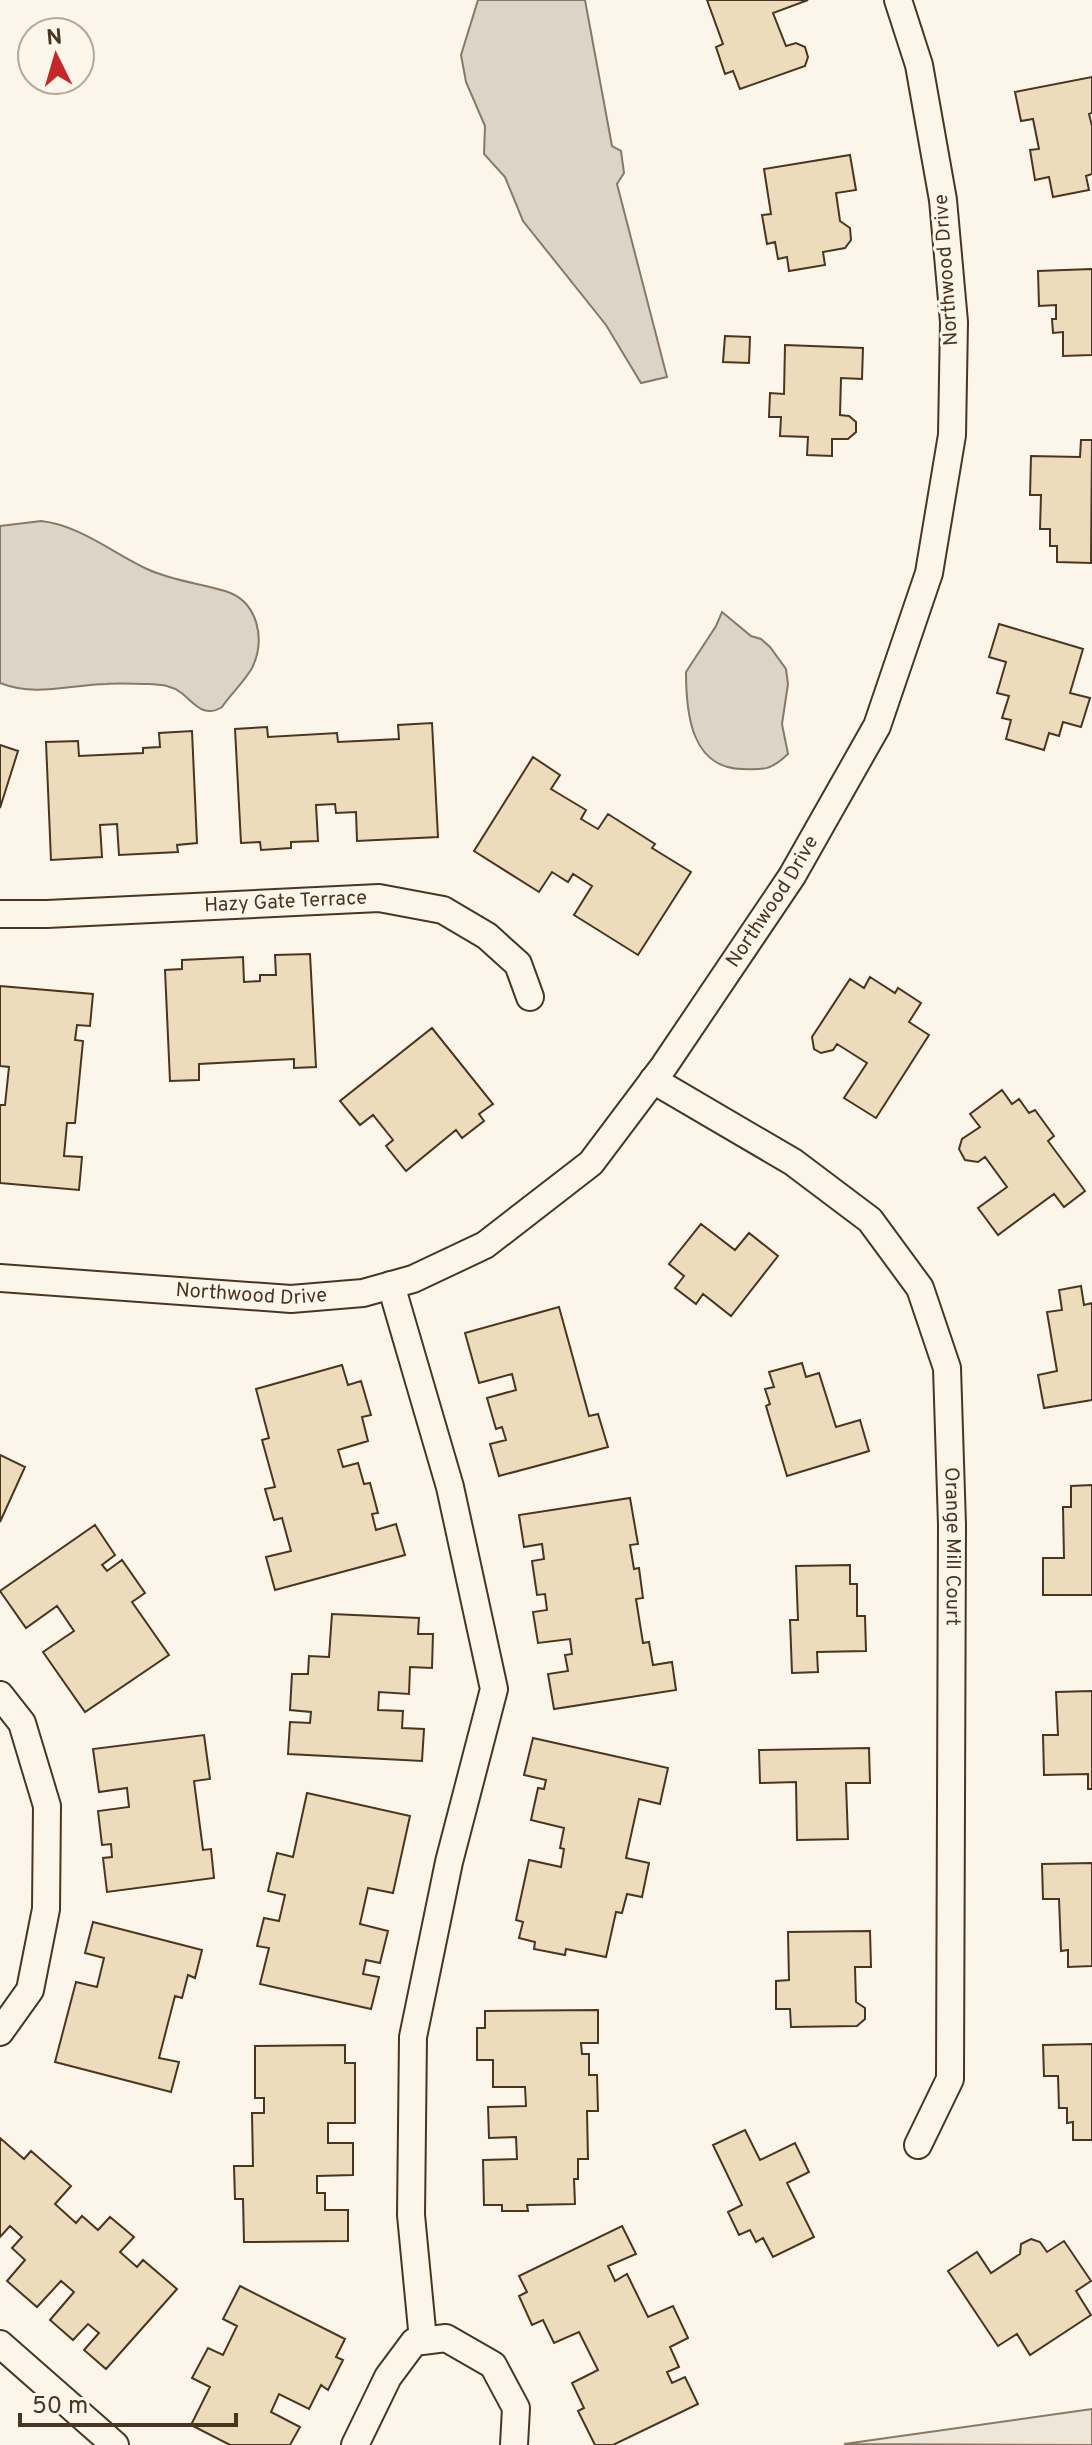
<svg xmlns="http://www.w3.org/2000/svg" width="1092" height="2445" viewBox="0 0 1092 2445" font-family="Overpass,sans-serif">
<rect width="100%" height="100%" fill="#fbf6e9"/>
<path fill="#ede6d9" stroke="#887966" stroke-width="2" d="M1092,2409V2445L844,2444Z"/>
<path fill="#dcd4c6" stroke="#887966" stroke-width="2" d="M478,0H585L612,146L621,151L624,173L617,184L667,377L641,383L606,325L523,221L505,177L484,154L485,126L466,82L461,55Z
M41,521C79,525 113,553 147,569C173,581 199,583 225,591C258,601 266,639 252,668C244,682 231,694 222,707C203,719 194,702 180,692C171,685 160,685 150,684C135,684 120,683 106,684C70,685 34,697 0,683V526Z
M722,612L751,636L761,639L770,647L786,669L788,684L782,724L788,754C771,770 765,770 742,769C691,768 686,713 686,672L716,626Z"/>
<path fill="#ecdcbc" stroke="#4a3520" stroke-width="2" d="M707,0H808L773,13L786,46L796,43L805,47L808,57L805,66L740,89L733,71L725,74L716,47L723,44Z
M1092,77V113L1089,114L1092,126V174L1086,176L1089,190L1053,197L1049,177L1035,180L1030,150L1039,149L1033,119L1021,121L1015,92Z
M850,155L856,190L836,193L840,221L850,228L851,240L845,248L823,252L825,265L789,271L787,257L778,259L775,242L767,244L762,215L771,214L764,169Z
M1092,269V355L1063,356V332L1053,333L1052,319H1056V305L1039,306L1038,271Z
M725,336L750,337L749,363L723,362Z
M785,345L863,348L862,379L841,378L840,415L849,416L856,422V432L848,439H832V456L807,455L808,437L780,436L781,417H769L770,393L784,394Z
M1081,440H1092L1091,563L1057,562V546H1050V529H1040L1041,495H1030L1031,456L1080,457Z
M999,624L1083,649L1070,693L1090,698L1081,727L1063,722L1059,736L1049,733L1044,750L1006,739L1011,720L1002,718L1009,696L997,693L1006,662L989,657Z
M432,723L438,837L357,841L356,812L336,813L335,804L316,805L318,841L291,842V848L261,850L260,842L241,843L235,729L267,727L268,737L337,733L338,742L399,739L398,725Z
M192,731L197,843L177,845L178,852L119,855L117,824L100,825L102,857L51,860L46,742L78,741L79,756L143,753V748L160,747L159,733Z
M0,745L18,751L0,808Z
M533,757L560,775L551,789L586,810L581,819L598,829L608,814L655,844L652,848L691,872L638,955L574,915L592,886L573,874L568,882L552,872L539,892L474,851Z
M310,954L316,1067L294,1068V1059L199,1064V1080L170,1081L165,970L182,969V960L243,957L244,982L260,981V975H276L275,955Z
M870,977L895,993L898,988L921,1003L909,1022L929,1035L876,1118L844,1098L867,1063L837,1044L833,1050L821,1053L814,1049L812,1037L850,979L864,988Z
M0,986L93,994L90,1026L77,1025L75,1040L83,1041L75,1123H67L64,1156L82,1157L79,1190L0,1183V1105H5L9,1067L0,1066Z
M432,1028L493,1104L479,1114L484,1121L462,1138L456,1130L406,1171L386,1146L393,1140L373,1115L360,1125L340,1101Z
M1002,1090L1012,1104L1019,1099L1029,1113L1035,1110L1054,1136L1048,1141L1085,1191L1064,1207L1054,1194L998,1235L978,1208L1007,1187L985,1157L978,1162L965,1160L959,1149L962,1139L980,1127L970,1114Z
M701,1224L735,1250L749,1233L778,1256L731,1316L703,1294L696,1304L675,1288L684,1276L669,1264Z
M1081,1286L1084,1305L1092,1303V1400L1044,1408L1038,1375L1057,1371L1047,1312L1062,1310L1059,1290Z
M559,1307L589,1416L598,1414L608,1447L499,1476L490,1444L506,1440L502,1427L496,1429L487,1398L516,1390L512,1374L479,1383L465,1333Z
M802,1363L806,1377L819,1373L836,1427L860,1420L869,1451L787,1476L766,1406L770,1404L765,1389L774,1387L769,1372Z
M342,1365L348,1385L361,1381L371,1415L362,1417L368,1441L338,1450L343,1467L358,1463L364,1484L370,1483L378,1513L372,1514L376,1530L396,1524L405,1555L275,1590L266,1557L291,1551L282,1518L274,1520L265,1489L275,1487L262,1440L269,1438L256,1389Z
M0,1455L25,1467L0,1522Z
M1092,1485V1595H1043V1558H1064L1063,1507H1071V1486Z
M630,1498L638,1544L630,1545L634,1569L639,1568L643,1598L636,1599L643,1643L649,1642L653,1665L672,1662L676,1690L554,1709L548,1674L568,1671L565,1655L572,1654L570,1639L538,1643L533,1612L547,1610L545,1594L537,1595L532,1561L544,1559L542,1544L524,1547L519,1515Z
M95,1525L115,1555L102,1565L107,1571L122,1560L145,1593L132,1602L169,1655L85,1712L43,1652L74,1631L57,1606L26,1628L0,1591Z
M850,1565V1584H857V1616H865L866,1651L817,1652L818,1672L792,1673L790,1620H798L796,1566Z
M332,1614L419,1618L418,1634H433L432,1668L410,1667L409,1694L379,1692L378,1710L403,1711L402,1728L424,1729L422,1761L288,1754L290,1722L310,1723L311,1712L290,1710L292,1674H308L309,1656L329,1657Z
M1092,1691V1789H1088V1774L1044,1775L1043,1735H1058L1056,1692Z
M204,1735L210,1779L194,1781L203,1850L211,1849L214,1878L107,1892L103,1858L112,1857L111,1844L102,1845L98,1811L129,1807L127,1788L99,1792L93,1749Z
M533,1738L668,1768L660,1804L639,1799L626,1858L649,1863L642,1897L627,1894L622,1913L616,1912L606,1957L566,1949L565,1955L534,1949L535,1942L519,1938L523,1922L516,1920L529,1860L561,1867L564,1849L560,1848L564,1828L531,1820L538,1788L544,1789L546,1780L524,1775Z
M869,1748L870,1783H846L848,1839L797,1840L796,1782L760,1783L759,1750Z
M307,1793L410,1816L393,1893L368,1888L360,1924L388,1931L380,1963L366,1960L363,1974L379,1977L371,2009L260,1984L269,1948L257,1946L264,1918L279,1921L285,1895L268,1891L277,1853L293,1857Z
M1092,1863V1966L1068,1967V1950L1061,1951L1059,1899H1043L1042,1864Z
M93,1922L202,1950L195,1978L188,1975L182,1998L175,1996L159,2058L179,2062L171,2092L55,2062L76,1982L97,1987L104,1958L85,1953Z
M870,1931L871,1967H855L856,2002L865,2008V2019L857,2026L791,2027L790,2009H776V1981L789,1980L788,1932Z
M598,2010V2043H581L582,2054H589V2075H597L598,2111H587L588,2159H578V2179H574L575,2204L527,2205L528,2211H502V2205H484L483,2160L517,2159L516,2137L489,2138L488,2107L526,2106L525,2087H493V2060H477V2028H485V2011Z
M1092,2044V2140H1073V2122L1067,2123V2108H1059L1058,2076H1044L1043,2045Z
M345,2045V2063H355V2123H328V2143H353V2175L317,2176V2193H325V2210H348V2241L244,2242L243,2199H235L234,2166H253L252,2113H264V2098H255V2046Z
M745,2130L760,2160L795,2143L809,2172L787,2183L814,2237L773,2257L763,2238L756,2242L750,2230L739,2235L728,2212L742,2205L713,2145Z
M0,2138L24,2159L31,2151L71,2186L55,2204L76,2223L82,2216L98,2230L110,2217L134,2237L120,2252L137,2267L143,2260L177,2289L106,2369L84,2350L99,2333L88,2324L73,2340L50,2320L74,2292L61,2281L37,2307L7,2281L25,2260L12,2248L22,2237L10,2226L0,2237Z
M622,2226L636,2254L608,2266L615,2281L627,2274L648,2317L673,2306L688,2338L670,2347L679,2367L667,2372L672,2383L685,2377L698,2404L613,2445H595L578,2411L584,2408L572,2383L598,2370L579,2332L554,2343L543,2320L532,2325L519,2296L527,2292L519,2276Z
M1031,2239L1040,2242L1047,2252L1064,2241L1091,2281L1076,2291L1091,2315L1030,2355L1017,2334L998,2346L948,2271L977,2252L991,2273L1020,2254L1021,2244Z
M240,2286L345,2339L336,2357L343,2360L328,2390L321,2385L309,2409L279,2394L271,2412L300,2427L290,2445H230L191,2425L210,2387L192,2378L208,2348L223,2355L237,2326L223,2319Z"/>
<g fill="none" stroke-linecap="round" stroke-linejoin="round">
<g stroke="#4a3520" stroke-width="30">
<g id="minor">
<path id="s1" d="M0,914H47L379,898L443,910L487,936L518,964L530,997"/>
<path id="s2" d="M653,1080L793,1162L870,1220L920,1288L947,1368L952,1525L950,2079L918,2145"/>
<path id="s3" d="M0,1278L291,1299L363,1293L413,1279L485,1245L591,1163L664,1066L792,876L877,726L929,573L952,435L954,322L943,200L919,65L898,0"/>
<path d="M391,1285L450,1487L494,1689L449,1862L413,2037L411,2215L423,2340"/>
<path d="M0,1695L22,1723L47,1806L46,1909L30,1990L0,2032"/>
<path d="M0,2344L115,2445"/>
<path d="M355,2445L388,2377L414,2342L446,2338L493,2365L516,2408L514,2445"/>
</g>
</g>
<use href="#minor" stroke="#fbf6e9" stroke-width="26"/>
</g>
<g text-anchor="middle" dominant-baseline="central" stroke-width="6" stroke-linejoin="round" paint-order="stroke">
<g font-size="20" fill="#4a3520" stroke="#fbf6e9">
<text transform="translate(947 270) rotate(-94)">Northwood Drive</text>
<text stroke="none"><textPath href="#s3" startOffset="948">Northwood Drive</textPath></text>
<text stroke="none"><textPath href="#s1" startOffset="286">Hazy Gate Terrace</textPath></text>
<text stroke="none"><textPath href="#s3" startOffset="252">Northwood Drive</textPath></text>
<text stroke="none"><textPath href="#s2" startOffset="606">Orange Mill Court</textPath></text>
</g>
</g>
<g transform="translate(56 56) rotate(355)"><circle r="38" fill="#fbf6e9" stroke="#b4a999" stroke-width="2"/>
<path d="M0-6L14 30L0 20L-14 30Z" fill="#c62828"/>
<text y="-12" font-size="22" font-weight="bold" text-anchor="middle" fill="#4a3520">N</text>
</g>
<path d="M20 2413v12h216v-12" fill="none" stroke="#4a3520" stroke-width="4"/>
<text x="32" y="2413" font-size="24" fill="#4a3520" stroke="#fbf6e9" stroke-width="6" paint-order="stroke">50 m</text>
</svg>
